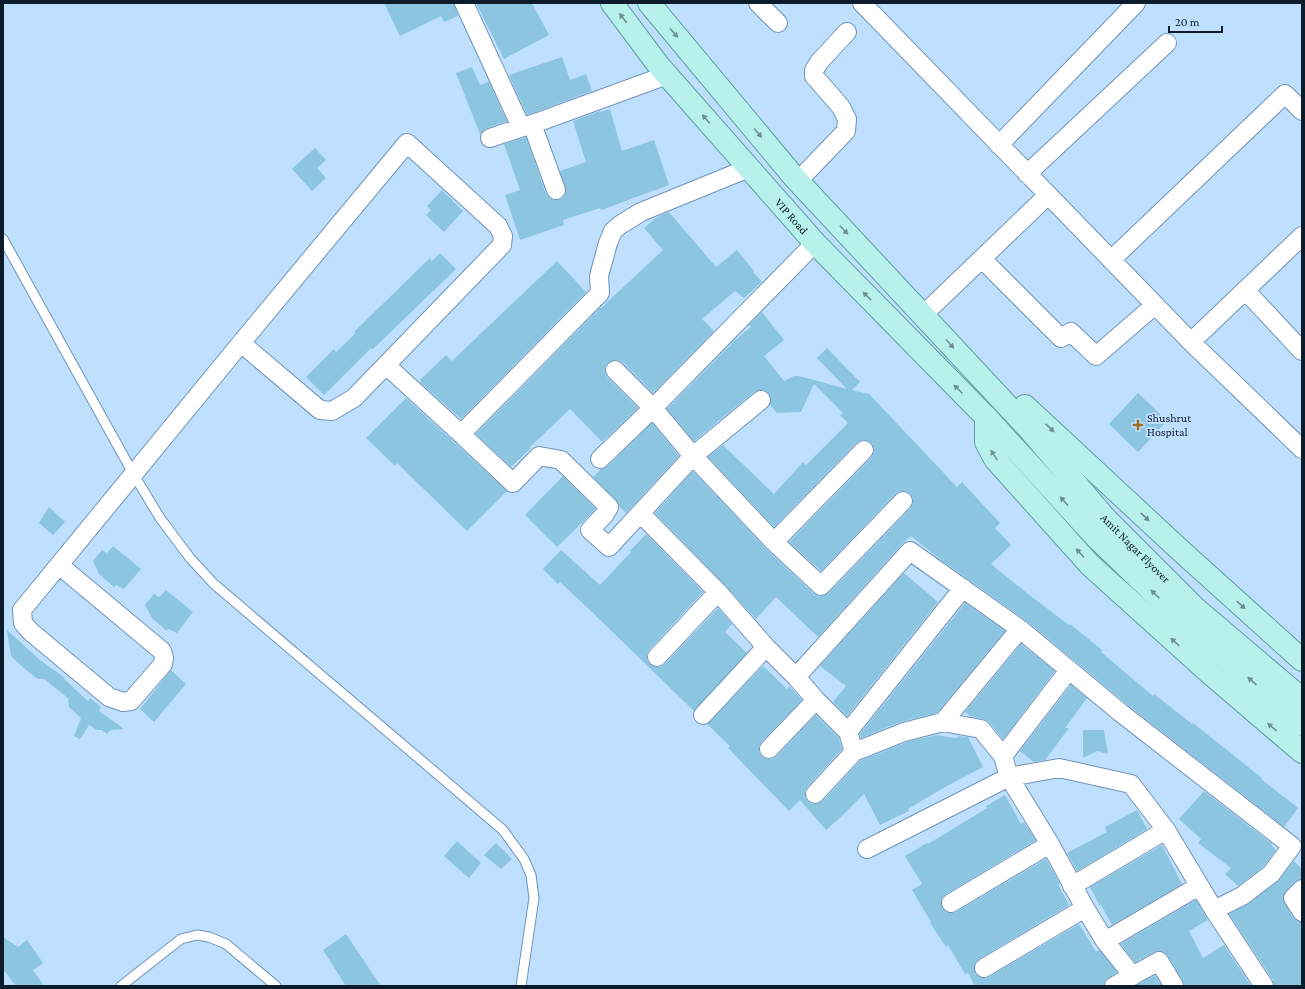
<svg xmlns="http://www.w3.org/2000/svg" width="1305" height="989" viewBox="0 0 1305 989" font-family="'Crimson Pro',serif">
<rect width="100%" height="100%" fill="#bfdfff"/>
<path fill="#8cc5e0" d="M384,3H454L458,16L444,22L441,16L400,36Z
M476,3H532L549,35L504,59Z
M562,57L570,80L586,74L592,91L527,115L509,75Z
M472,67L480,85L489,82L507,121L487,128L480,134L456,73Z
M610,109L622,151L654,140L669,185L601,210L600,208L563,220L564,225L520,240L505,195L520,190L504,144L526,137L546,194L549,198L554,200H559L564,197L566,191L560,171L586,162L573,121L600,111V112Z
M315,148L326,160L317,168L326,178L312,191L292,169Z
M442,190L463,211L444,232L426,215L431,210L427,206Z
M669,212L716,267L737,250L754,271L753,272L762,282L744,298L735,291L702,319L714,331L653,393L622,362L618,360H613L607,363L605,368V373L607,377L638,408L602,442L570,409L529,448L530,449L511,467L476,434L601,307V308L663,250L644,228L657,217Z
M440,253L456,269L372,350L371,348L324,395L306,377L334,349L336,352L356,333L354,332L430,258L432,261Z
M557,261L586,292L461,419L421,383L420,380L446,355L452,361Z
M762,312L784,340L764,356L784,381L794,376H799L847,389L817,358L827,348L860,382L852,390L869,394L957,487L962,482L1000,523L995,528L1011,545L991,564L1028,594L1069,625L1070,624L1102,650L1101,652L1153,696L1154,694L1192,724L1193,723L1262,778L1261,779L1298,808L1284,827L1128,705L1027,621L941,560L911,536L902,544L818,637L776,597L756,619L725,585L655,513L693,471L767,550L814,594L819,596H824L829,593L911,508L913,503V498L910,493L906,491H900L896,493L821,571L789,542L872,457L874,452V447L872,443L866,440H861L856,443L774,527L708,457L723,445L774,494L803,462L806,465L848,423L840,415L843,413L814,384L801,412L777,413L770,405L771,399L769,394L765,390H759L754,392L694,441L667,409L736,339L751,327L749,325Z
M1138,393L1167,421L1138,452L1109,424Z
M406,398L507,491L467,531L397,463L395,466L366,438Z
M652,423L679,456L626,513L619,506L616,500L593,477L601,469L607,467Z
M563,476L596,509L557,547L525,515Z
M49,507L65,522L53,535L39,523Z
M646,534L703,592L649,650L647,655V660L650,664L655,667H660L665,664L718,608L732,624L725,632L747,653L694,711L593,613L560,582L558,584L543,569L561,550L600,585L631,552L630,551Z
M113,546L141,569L124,589L116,585L114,587L99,574L93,561L102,550L107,553Z
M904,573L938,602L847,716L833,702L846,686L820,666Z
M166,590L193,612L177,633L168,629L167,631L152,618L145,605L154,594L159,597Z
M965,603L1005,631L937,713L900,722L861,738L860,734Z
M7,630L40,660L65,678H63L88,701L90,698L101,707L99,711L124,729L111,730L107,734L102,730H97L89,725L80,739L74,736L81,718L69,707L68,698L44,679H38L27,671L11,656Z
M1021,644L1055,671L1003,739L989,722L983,719L970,716L965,712Z
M763,666L787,689L789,686L802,700L761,742L759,747V752L762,757L767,759H772L776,757L816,715L839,738L842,749L807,787L805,791V797L808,802L812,804H818L823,801L860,761L907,742L936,735L955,738L960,736L968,737L983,767L945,787L908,809L909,811L880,825L864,794L843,815L826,830L800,800L789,811L728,748L730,746L707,724Z
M171,670L186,684L154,722L140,709Z
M1071,685L1087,698L1065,728H1069L1045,760L1034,762L1020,751Z
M1083,730H1104L1108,754L1097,751L1083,758Z
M1204,791L1272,844L1271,845L1276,850L1263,867L1238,886L1225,874L1231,868L1198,843L1201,839L1179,819Z
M1005,795L1021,824L1024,822L1036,840L946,894L942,898L941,904L942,908L946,912L952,913L956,912L1046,859L1060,884H1058L1069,905L979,959L975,963L974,968L975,973L979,977L985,978L989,977L1079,924L1096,952L1099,950L1117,972L1105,980L1104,986H975L968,973L965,974L948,945L946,947L930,923L931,922L912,890L922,884L905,856L927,843L928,844L987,808L986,806Z
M1137,810L1147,829L1077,871L1067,853L1107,832L1105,827Z
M457,841L481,863L469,878L444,856Z
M496,843L512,859L501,869L484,855Z
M1162,845L1182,884L1112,925L1101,905L1100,906L1090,887Z
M1294,861L1302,869V879L1295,881L1286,891L1283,899L1293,918L1297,921L1302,922V986H1274L1273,980L1229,914L1248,904L1277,882Z
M1196,900L1208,920L1189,931L1203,958L1224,945L1251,986H1184L1183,981L1168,956L1164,952L1159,951L1154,952L1135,962L1121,944Z
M346,934L381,986H346L323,950Z
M3,937L18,947L27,940L43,963L33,970L44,986H16L3,969Z
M1155,975L1162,986H1136L1139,984Z"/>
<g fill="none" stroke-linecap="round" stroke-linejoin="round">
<g stroke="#6f94ba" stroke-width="11">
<path id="service" d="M3,239L134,475L160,518L190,558L214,584L503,830L524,859L531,875L534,898L521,986
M121,986L181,939L197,935L209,937L226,944L276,986"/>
</g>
<g stroke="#6f94ba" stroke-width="20">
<path id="minor" d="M464,3L521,127
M758,3L778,23
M862,3L1191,342L1302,449
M532,124L556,190
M490,138L544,120L667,75
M999,145L1136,3
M1027,174L1167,43
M798,181L846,131L847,119L841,107L814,76V70L820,61L847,32
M982,259L1061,338L1071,332L1096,356L1155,305
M1111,260L1285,94L1302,111
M1245,290L1302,351
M923,315L1048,195
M1191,342L1302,236
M386,365L461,434L513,483L539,456L561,460L609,507L605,514L590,530L609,547L693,456L761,400
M615,370L653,408L693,456L774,542L821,586L903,501
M461,434L600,293L599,276L608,243L613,231L620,225L641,212L749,168
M600,459L653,408L815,243
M641,514L718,592L766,647L796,677L816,700L848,732L854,752L904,732L943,722L981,729L1003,756L1009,777L1050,844L1085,908L1105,941L1133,976
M774,542L864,450
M59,565L162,651L164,658L163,664L131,701L123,702L109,697L31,632L23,623L22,610L241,343L407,143L498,226L503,236L502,245L354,398L332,411L320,410L241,343
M657,657L718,592
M796,677L910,551L1020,629L1121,713L1292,846L1271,874L1242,896L1214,910L1166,830L1131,784L1059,768L1009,777L867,849
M703,715L766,647
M943,722L1020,629
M848,732L963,588
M769,749L816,700
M1003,756L1069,670
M815,794L854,752
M1072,886L1166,830
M1302,889L1293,898L1302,912
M951,903L1050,844
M1214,910L1264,986
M1105,941L1199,886
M984,968L1085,908
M1114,986L1159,961L1174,986"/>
</g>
<g stroke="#5ea0a0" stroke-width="24">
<g id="primary">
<path id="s1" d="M612,3L659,66L815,243L986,417L1096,537L1181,619L1302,725"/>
<path id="s2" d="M649,3L794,177L1031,431L1105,518L1196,609L1302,699"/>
<path d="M1025,406L1180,550L1302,660"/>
<path d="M986,417V442L995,459L1090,565L1212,675L1302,752"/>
</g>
</g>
<use href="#service" stroke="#fff" stroke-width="9"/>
<use href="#minor" stroke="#fff" stroke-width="18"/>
<use href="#primary" stroke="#b8f1ec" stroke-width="22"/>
</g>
<defs><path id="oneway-solid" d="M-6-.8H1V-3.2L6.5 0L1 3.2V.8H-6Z"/></defs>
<g fill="#6b9195">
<use href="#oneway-solid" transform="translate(623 18) rotate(-127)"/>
<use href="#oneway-solid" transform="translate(674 33) rotate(50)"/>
<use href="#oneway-solid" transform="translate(706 119) rotate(-131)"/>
<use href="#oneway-solid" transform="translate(758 133) rotate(50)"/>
<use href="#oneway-solid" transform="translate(844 230) rotate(47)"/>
<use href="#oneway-solid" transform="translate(867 296) rotate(-135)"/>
<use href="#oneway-solid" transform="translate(950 344) rotate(48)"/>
<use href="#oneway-solid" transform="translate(958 389) rotate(-135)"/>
<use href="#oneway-solid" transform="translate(1050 428) rotate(43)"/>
<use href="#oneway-solid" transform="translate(994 455) rotate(-123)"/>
<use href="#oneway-solid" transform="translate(1064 501) rotate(-132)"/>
<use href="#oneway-solid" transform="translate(1145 517) rotate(43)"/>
<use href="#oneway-solid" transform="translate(1080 553) rotate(-132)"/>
<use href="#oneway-solid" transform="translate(1155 594) rotate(-136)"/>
<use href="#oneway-solid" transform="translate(1241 605) rotate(42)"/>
<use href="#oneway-solid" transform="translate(1175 642) rotate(-138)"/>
<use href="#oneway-solid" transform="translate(1252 681) rotate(-139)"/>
<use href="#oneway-solid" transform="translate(1272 727) rotate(-140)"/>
</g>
<path fill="#a06b24" stroke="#bfdfff" stroke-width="1.5" d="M1136 419h4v4h4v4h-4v4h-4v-4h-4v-4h4z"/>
<g text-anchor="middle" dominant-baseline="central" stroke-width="4" stroke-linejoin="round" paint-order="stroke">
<g font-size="12" fill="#0d1c2b" stroke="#bfdfff">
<text stroke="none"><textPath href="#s1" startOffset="279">VIP Road</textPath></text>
<text stroke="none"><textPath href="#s2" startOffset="731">Amit Nagar Flyover</textPath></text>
</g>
<g font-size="12" fill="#0d1c2b" stroke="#bfdfff" text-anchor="start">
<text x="1147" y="418">Shushrut<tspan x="1147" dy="14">Hospital</tspan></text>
</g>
</g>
<rect width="1305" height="989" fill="none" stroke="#0d1c2b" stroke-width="8"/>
<path d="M1169 26v6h53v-6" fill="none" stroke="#0d1c2b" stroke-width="2"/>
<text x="1175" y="26" font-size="12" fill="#0d1c2b" stroke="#bfdfff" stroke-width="3" paint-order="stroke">20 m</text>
</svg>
